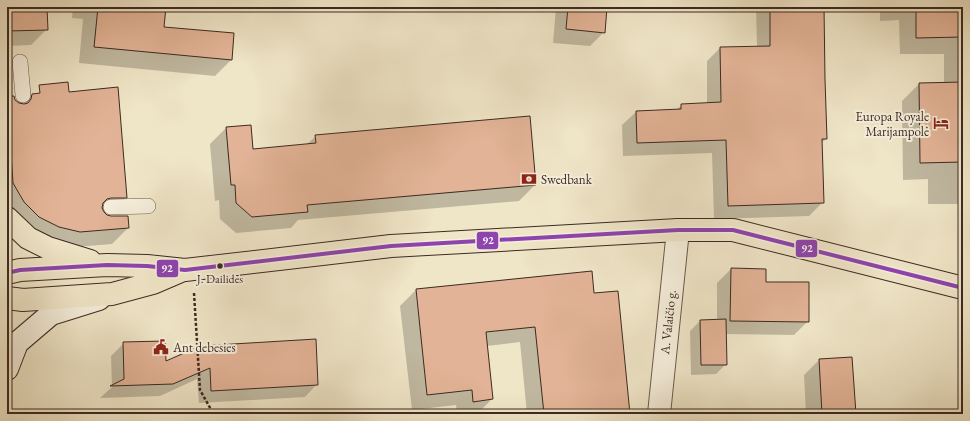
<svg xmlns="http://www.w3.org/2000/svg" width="970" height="421" viewBox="0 0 970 421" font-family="'EB Garamond',serif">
<rect width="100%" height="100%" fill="#efe5c7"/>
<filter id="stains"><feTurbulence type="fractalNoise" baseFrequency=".005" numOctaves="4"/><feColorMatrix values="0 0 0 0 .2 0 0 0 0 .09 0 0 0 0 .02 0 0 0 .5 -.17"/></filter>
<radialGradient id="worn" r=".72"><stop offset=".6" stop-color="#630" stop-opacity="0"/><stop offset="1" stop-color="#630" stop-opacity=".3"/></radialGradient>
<path fill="#0003" d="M7,7H46L47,29L31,45L7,46Z
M73,7H165L163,28L231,60L215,76L79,63L83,19L72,18Z
M556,7H618L614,11L606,10L604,32L590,46L553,43Z
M756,7H823L826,139L821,143L823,202L809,216L714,219L712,153L623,156L622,125L636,112L676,110L682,105L707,104V61L720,48L757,47Z
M880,7H963V204H928V179L903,180L902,101L919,84H944V54H900L899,20L880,21Z
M32,95L126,197L110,213H104L128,228L112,244L63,248L7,216V97H13L15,101L23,105Z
M226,128L252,150L306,145L316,136L535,185L519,201L298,220L291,228L236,233L220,219L219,200L215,201L210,144Z
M731,269L765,270V283L808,321L794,335L725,334L726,364L716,374L691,375L690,331L700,321L717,320V283Z
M591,272L593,294L629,414H527L520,342L487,346L492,399L477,414H457L456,405L412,410L400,306L416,290Z
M315,340L317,384L305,397L199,403L197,379L160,396L100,398L112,387L111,356L124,343L165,362Z
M819,360L855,414H806L804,375Z"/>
<path fill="#e2b396" stroke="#3d2a22" d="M7,7H47L48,30L7,31Z
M98,7H166L164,27L234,33L232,60L94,47Z
M568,7H607L605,33L566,29Z
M770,7H824L825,79L827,139H822L824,203L728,206L726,140L637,143L636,111L681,109V104L721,102L720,47L770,46Z
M916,7H963V37L916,38Z
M68,82L69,92L118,87L127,198H111L107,199L103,203L102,208L104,212L107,215L111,216H128L129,228L80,232L59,227L39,217L24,202L13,183L7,96H14L15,100L19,103L24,104L28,103L31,99L32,94L40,93L39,85Z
M963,82V162L920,163L919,83Z
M530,116L536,185L307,205L308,212L252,217L236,203L235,185H231L226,127L251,125L253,149L316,143L315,135Z
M731,268L766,269V282H809V322L730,321Z
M592,271L594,293L618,291L630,414H544L535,327L486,332L493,399L473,402L472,390L427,395L416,289Z
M726,319L727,365H701L700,320Z
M316,339L318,385L211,391L210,368L173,384L110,386L124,379L123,342L165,341L166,361L200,346Z
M852,357L856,414H822L819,359Z"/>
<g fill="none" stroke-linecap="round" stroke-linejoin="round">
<g stroke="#6a594b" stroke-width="16">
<path id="lane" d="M20,62L23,95
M111,207L148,206"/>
</g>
<g stroke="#6a594b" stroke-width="24">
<path id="street" d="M659,414L678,230"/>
</g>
<g stroke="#3d2a22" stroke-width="24">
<path id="secondary" d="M7,369L17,343L51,314L99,299"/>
</g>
<g stroke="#3d2a22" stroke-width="24">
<path id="highway" d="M7,218L28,238L48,248L90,261
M7,273L20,270L107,265L147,266L185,270L391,246L678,230H733L963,288
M7,298L23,300L112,294L153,283L181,271"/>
</g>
<path stroke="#3d2a22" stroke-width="2.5" stroke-dasharray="3 2" stroke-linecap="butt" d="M194,293L200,390L213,413"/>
<use href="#lane" stroke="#f5eedb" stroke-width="15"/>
<use href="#street" stroke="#f5eedb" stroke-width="22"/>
<use href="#secondary" stroke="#f5eedb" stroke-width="22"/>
<use href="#highway" stroke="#efe5c7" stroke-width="22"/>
<g stroke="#f5eedb" stroke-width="7">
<path id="bus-1" d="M7,273L20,270L107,265L147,266L185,270L391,246L678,230H733L963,288"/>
</g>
<use href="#bus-1" stroke="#8e44ad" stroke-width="4"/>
</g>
<defs>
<g id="hotel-bare" transform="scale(1.2)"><path d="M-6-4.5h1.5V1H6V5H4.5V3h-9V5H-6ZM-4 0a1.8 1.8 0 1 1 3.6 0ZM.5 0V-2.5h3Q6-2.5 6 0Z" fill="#8f2418" stroke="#f5eedb" stroke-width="2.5" paint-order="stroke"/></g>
<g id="bank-bare" transform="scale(1.2)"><path d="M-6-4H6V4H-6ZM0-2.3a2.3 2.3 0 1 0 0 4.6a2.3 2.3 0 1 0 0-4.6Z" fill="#8f2418" stroke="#f5eedb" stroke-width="2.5" paint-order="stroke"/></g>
<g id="civic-bare" transform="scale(1.2)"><path d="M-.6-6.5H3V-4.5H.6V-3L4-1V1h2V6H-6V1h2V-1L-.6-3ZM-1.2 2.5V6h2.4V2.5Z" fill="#8f2418" stroke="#f5eedb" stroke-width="2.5" paint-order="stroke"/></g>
</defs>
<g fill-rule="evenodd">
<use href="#hotel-bare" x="941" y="123"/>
<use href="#bank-bare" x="529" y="179"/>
<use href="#civic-bare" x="161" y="347"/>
</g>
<circle fill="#3d2a22" stroke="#f5eedb" stroke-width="1.5" cx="220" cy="266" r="3.5"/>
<g text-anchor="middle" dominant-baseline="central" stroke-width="4" stroke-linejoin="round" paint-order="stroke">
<g font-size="12" fill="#3d2a22" stroke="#f5eedb">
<text x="220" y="279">J. Dailidės</text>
</g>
<g font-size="13" fill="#3d2a22" stroke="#f5eedb" text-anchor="start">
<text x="929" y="116" text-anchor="end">Europa Royale<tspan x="929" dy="15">Marijampolė</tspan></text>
<text x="541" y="179">Swedbank</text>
<text x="173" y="347">Ant debesies</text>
</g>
<g font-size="13" fill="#3d2a22" stroke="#f5eedb">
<text transform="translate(668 322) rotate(-84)">A. Valaičio g.</text>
</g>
</g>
<g stroke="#f5eedb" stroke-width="1.5">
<rect x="476" y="231" width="23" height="19" rx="4" fill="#8e44ad"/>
<rect x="795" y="239" width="23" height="19" rx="4" fill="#8e44ad"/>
<rect x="156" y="259" width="23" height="19" rx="4" fill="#8e44ad"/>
</g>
<g font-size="11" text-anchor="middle" font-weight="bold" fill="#fff">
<text x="488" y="244">92</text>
<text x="807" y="252">92</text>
<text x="167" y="272">92</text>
</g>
<rect width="970" height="421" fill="none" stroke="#efe5c7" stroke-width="24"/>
<rect x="8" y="8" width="954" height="405" fill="none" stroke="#3d2a22" stroke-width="2"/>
<rect x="12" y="12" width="946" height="397" fill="none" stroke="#3d2a22"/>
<rect width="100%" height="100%" filter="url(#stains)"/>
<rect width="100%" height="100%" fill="url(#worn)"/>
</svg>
